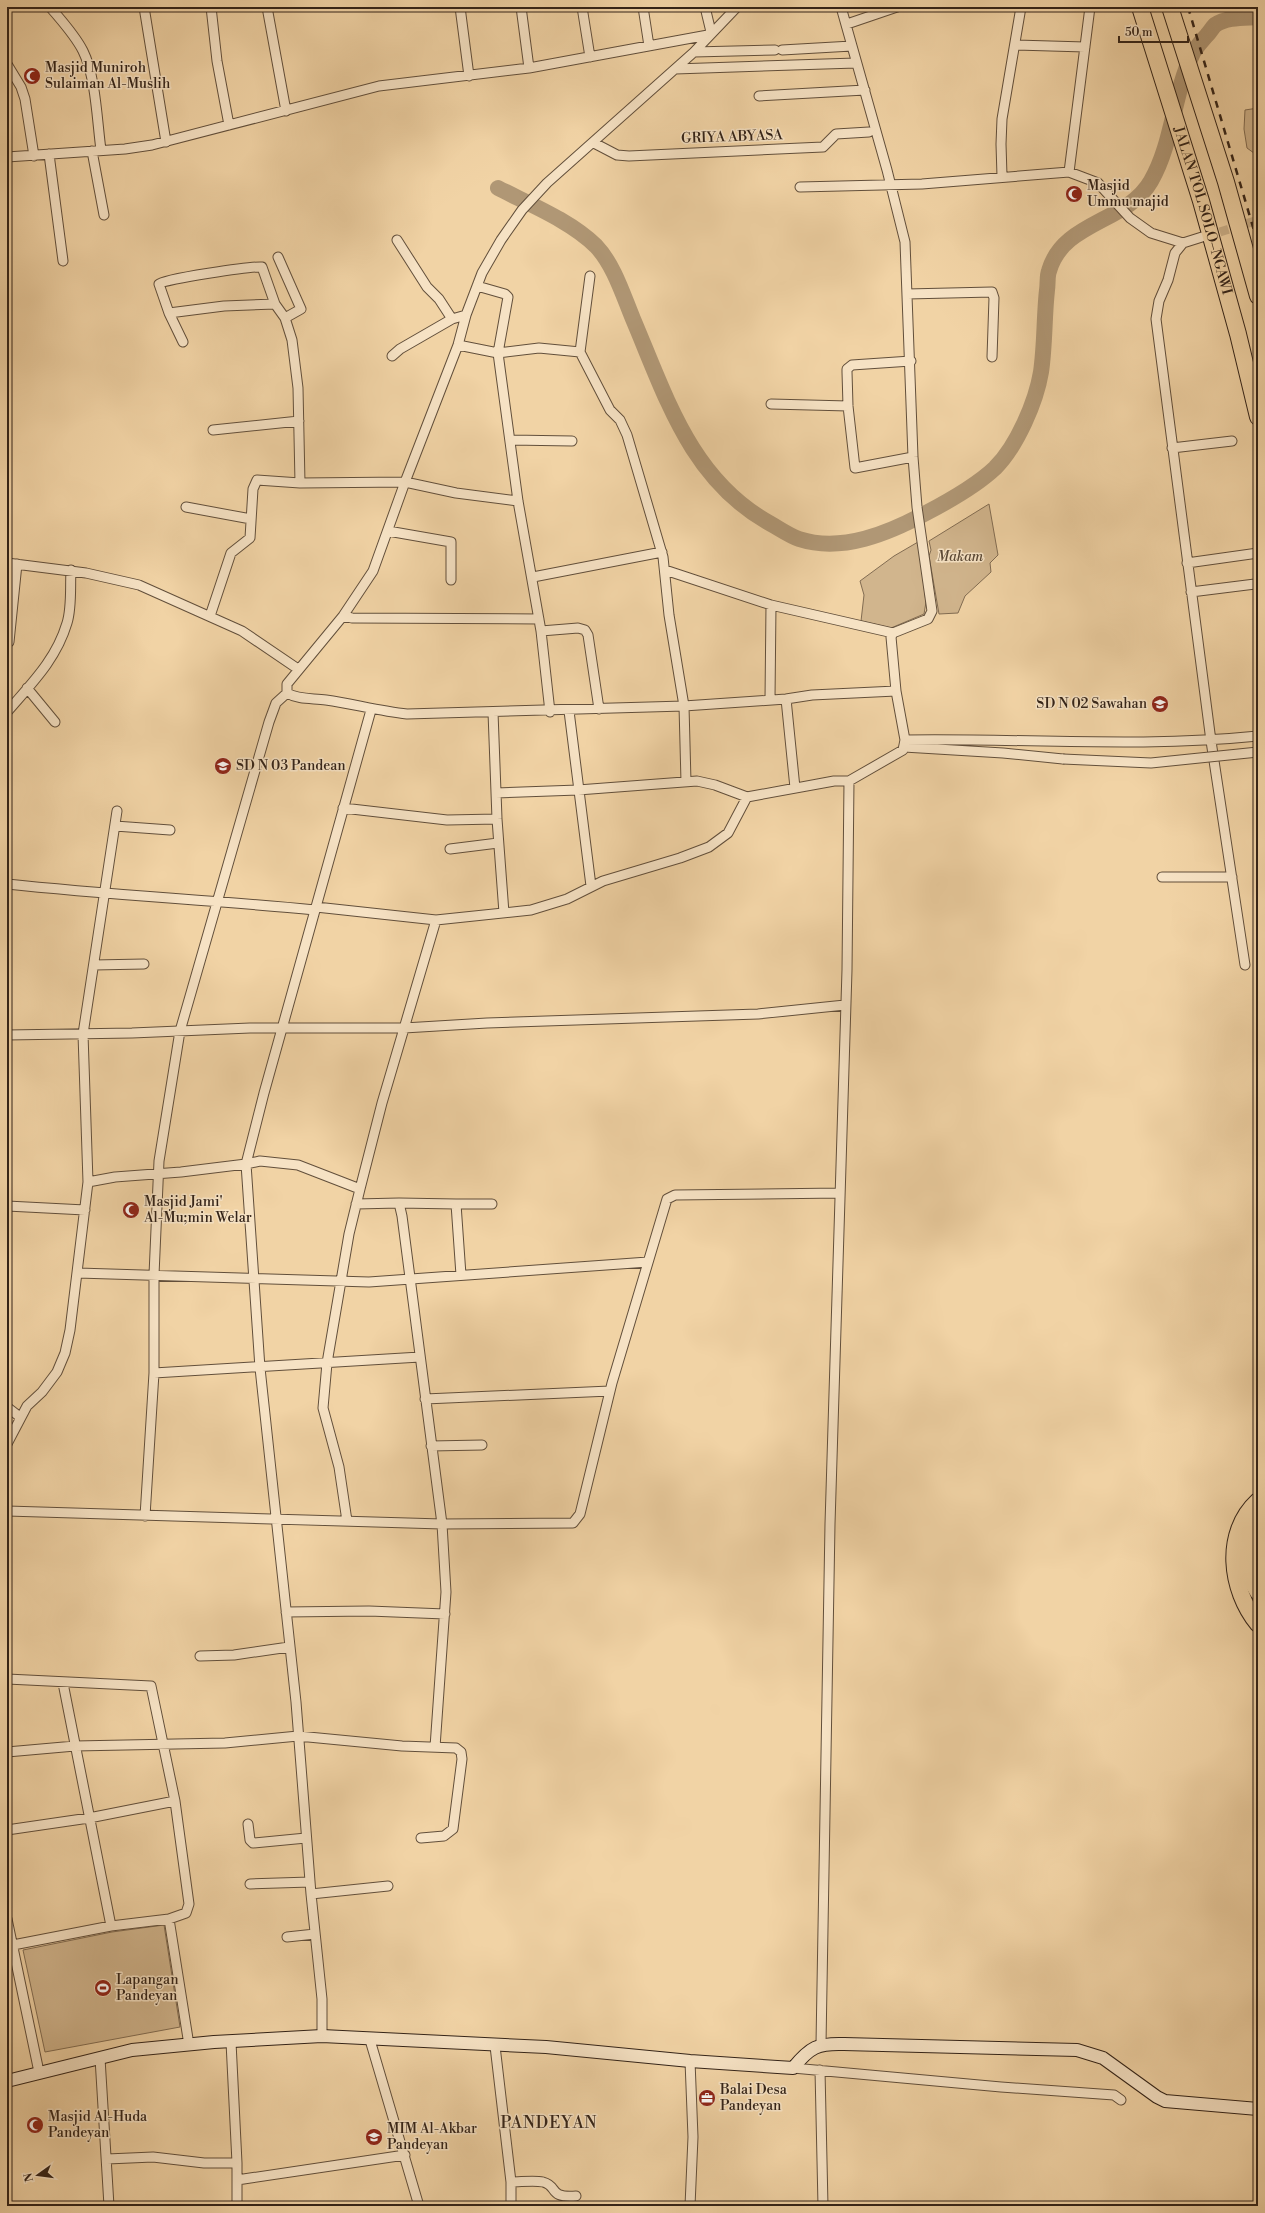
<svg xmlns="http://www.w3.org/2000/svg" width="1265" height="2213" viewBox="0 0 1265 2213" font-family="'Libre Bodoni',serif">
<rect width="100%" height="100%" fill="#f1d3a5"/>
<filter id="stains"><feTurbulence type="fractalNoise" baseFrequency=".005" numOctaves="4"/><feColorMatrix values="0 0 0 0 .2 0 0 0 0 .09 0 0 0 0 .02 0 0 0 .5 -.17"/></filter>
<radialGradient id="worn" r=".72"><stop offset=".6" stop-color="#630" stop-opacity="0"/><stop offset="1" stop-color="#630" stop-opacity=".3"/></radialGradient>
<path fill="#d1b58d" stroke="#826c52" d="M1258,108V156L1247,148L1244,129L1245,110Z
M989,504L998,555L990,563L991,572L965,596L958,613L939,614L929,556L931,550L929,541Z
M918,542L926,602L924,614L891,628L861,621L864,595L860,581L894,556Z
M164,1925L180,2027L45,2052L23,1950L112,1932Z"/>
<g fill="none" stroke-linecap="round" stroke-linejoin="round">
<path stroke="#b09775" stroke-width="16" d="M498,188C529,204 571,221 596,246C614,265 623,295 633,319C667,399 691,480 771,524C780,529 790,536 799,539C842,553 889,533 926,513C949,501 976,486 995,468C1017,446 1036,402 1041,372C1045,345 1044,317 1047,290C1048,284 1047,276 1049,271C1063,221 1127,223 1151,181C1173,143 1173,95 1192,55C1195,48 1202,41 1207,35C1210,32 1212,28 1215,25C1227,17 1244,18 1258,17"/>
<path stroke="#cbb089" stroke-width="9" stroke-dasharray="9 4.5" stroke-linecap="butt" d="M1207,236L1258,220"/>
<g stroke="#624f3b" stroke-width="11">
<path id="street" d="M50,7C61,20 75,35 83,51C96,77 97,121 101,150
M144,7L166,142
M211,7L217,61L229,125
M267,7L286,111
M460,7L469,76
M521,7L529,68
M582,7L590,57
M643,7L649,46
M705,7L711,32
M841,7L887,170L905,242L913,457L917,507L932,611L928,619L893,633L891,637L896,691
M847,24L897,7
M1016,45L1085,47
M782,50L852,46
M694,52L775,50
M7,64L21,87L25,99L34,156
M675,69L856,63
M759,96L865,90
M594,143L617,155L629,156L823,147L836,134L869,132
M92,151L104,215
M49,154L63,261
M7,157L125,149L152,145L379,86L529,68L708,35
M1069,172L1090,7
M1002,176L1001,144L1002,119L1021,7
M800,187L922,184L1069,172L1098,183L1130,218L1151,233L1183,243
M1202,237L1183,243L1175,253L1168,280L1159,301L1156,319L1211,741L1245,965
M397,240L427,287L439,299L452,319L466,315
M278,257L301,309L285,318
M477,286L505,294L508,297L498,353L539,348L580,352L610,410L620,420L627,435L663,557L669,615L684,706L686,782
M907,294L992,292L994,298L992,357
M275,304L224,306L169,313L159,284C163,279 253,266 262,267L275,304L285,318L292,340L298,388L300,483
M169,313L183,342
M458,345L498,353L518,501L541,631L550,712
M580,352L590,276
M392,356L400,349L452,319
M911,361L852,365L847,369V372L848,406L855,468L913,457
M771,404L848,406
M213,430L299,421
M511,440L572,441
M1172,448L1232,441
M186,507L251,519
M388,531L451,542V580
M7,563L86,573L139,585L242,631L298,669
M1187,563L1258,553
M665,570L771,605L893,633
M533,577L662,552
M1191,592L1255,584
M210,616L231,553L250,538L253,489L257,480L300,483L405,482L456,493L518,501
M343,616L352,618L539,619
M541,631L578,628L585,630L588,635L599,709
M9,642L17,564
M27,688L55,722
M287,693C299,700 313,698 326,700C354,704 379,711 407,714L684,706L786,699L812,695L896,691L905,740L903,750L849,781H834L747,797L715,785L697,781L578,790L496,793
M287,693V684L343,616L373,571L405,482L458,345L466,315L482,273L501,240L522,210L547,183L694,52L737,7
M770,699L771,605
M786,699L795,788
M569,711L591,886
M7,712C31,684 56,660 67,623C72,607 70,587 71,570
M493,712L497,819L504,913
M905,740C1023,738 1140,748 1258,736
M904,747L1003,753L1063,759
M343,808L447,820L497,819
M115,826L170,830
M450,849L498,843
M1162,877H1232
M7,884C109,895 212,900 315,910
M316,907L436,920L531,910L567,899L603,881L680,858L709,847L728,833L747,797
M94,965L144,964
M7,1035L132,1033L250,1028H404L487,1023L758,1014L845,1005
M88,1182L115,1177L181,1172L246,1164L260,1161L298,1165L360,1189
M399,1203L456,1204L461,1275
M356,1204L399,1203L402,1216L442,1524L446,1592L435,1747
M456,1204H492
M7,1206L85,1210
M78,1273L369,1282L648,1262
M154,1373L420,1357
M425,1399L610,1391
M7,1407L20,1417
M7,1444L27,1406L42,1392L57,1372L65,1353L70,1330L88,1182L83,1034L117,811
M431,1446L482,1445
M7,1511L442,1524L573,1523L580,1514L612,1383L667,1199L675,1195L840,1193
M145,1516L154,1373V1275L159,1161L180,1031L269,722L276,703L287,693
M347,1521L339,1467L323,1408L327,1363L349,1234L360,1189L382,1103L436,920
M286,1612L369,1611L445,1614
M200,1656L234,1655L289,1647
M7,1679L151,1686L175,1801L189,1904L186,1913L169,1919
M63,1683L111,1926
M7,1752L75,1746L225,1743L298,1736L402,1746L456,1748L461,1752L462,1759L453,1829L444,1836L421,1838
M248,1824L250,1840L253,1843L306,1838
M7,1830L89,1818L175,1801
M250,1884L310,1882
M311,1894L388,1886
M7,1919L39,2072
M287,1937L315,1934
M13,1945L111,1926L169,1919L189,2045
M322,2036V1999L311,1894L296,1702L260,1368L246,1164L264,1093L371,710
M370,2040L419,2206
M231,2042L237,2163V2206
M821,2044L830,1524L847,970L849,781
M495,2046L511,2182V2206
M100,2058L109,2206
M793,2068L1001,2087L1114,2095L1121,2100
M820,2070L823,2206
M107,2159L153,2157L204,2163H237
M237,2180L405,2155
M511,2182C521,2182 534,2180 543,2182C559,2186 547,2198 576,2196
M690,2206L693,2137L690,2061"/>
</g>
<g stroke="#332318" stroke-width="14">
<path id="secondary" d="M7,2081L132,2050L214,2042L322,2036L546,2047L690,2061L793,2068C810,2047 818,2043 844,2044L1077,2050L1103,2058L1157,2097L1165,2101L1258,2109"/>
</g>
<g stroke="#332318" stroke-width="18">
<g id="highway">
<path id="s1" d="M1140,7L1201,201L1238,334L1258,417"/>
<path d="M1170,7L1226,182L1258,296"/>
<path d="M1258,1501C1223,1533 1230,1590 1258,1624"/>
<path d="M1258,1522C1246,1544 1243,1571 1258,1592"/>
</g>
</g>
<use href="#street" stroke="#f6e2c4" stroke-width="9"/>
<use href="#secondary" stroke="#f6e2c4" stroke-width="12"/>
<use href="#highway" stroke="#f1d3a5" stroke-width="16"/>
<path stroke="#332318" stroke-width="2.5" stroke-dasharray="7 7" stroke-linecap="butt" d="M1188,7L1258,244"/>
<g stroke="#624f3b" stroke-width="11" stroke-linecap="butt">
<path id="street-bridge" d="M1063,759L1151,763L1258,752"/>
</g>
<use href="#street-bridge" stroke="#f6e2c4" stroke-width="9"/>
</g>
<defs>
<g id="mosque-disc" transform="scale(0.9)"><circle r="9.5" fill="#8f2418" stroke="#f6e2c4"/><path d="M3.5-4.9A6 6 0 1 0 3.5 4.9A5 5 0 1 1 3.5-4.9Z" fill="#fff"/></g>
<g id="school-disc" transform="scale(0.9)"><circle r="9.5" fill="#8f2418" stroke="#f6e2c4"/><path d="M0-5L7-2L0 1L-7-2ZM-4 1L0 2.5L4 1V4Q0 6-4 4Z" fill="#fff"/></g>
<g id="stadium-disc" transform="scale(0.9)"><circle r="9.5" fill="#8f2418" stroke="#f6e2c4"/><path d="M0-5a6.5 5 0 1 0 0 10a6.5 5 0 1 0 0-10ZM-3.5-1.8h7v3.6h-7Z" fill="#fff"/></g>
<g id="office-disc" transform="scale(0.9)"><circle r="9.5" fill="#8f2418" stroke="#f6e2c4"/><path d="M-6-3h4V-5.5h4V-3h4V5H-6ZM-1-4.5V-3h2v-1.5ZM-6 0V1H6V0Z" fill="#fff"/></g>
</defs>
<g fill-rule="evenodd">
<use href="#mosque-disc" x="32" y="76"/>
<use href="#mosque-disc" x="1074" y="194"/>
<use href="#school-disc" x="1160" y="704"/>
<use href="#school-disc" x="223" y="766"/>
<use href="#mosque-disc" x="131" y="1210"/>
<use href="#stadium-disc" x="103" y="1988"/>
<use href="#office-disc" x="707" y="2098"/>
<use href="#mosque-disc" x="35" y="2125"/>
<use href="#school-disc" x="374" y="2137"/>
</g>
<g text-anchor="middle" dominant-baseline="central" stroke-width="3" stroke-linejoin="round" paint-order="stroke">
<g font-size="14" fill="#332318" stroke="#f6e2c4" text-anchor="start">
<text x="45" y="68">Masjid Muniroh<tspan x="45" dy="16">Sulaiman Al-Muslih</tspan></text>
<text x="1087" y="186">Masjid<tspan x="1087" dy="16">Ummu majid</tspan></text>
<text x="1147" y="704" text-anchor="end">SD N 02 Sawahan</text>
<text x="236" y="766">SD N 03 Pandean</text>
<text x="144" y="1202">Masjid Jami'<tspan x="144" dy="16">Al-Mu;min Welar</tspan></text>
<text x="116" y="1980">Lapangan<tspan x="116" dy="16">Pandeyan</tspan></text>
<text x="720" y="2090">Balai Desa<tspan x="720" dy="16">Pandeyan</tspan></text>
<text x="48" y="2117">Masjid Al-Huda<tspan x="48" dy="16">Pandeyan</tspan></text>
<text x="387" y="2129">MIM Al-Akbar<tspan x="387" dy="16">Pandeyan</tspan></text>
</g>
<g font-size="14" fill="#332318" stroke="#f6e2c4">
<text transform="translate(732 137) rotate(-2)">GRIYA ABYASA</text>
<text stroke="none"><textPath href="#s1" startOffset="213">JALAN TOL SOLO–NGAWI</textPath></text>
</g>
<g font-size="14" font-style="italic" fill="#5a4835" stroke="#f6e2c4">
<text x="960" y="557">Makam</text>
</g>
<g font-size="16" letter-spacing="1" fill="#332318" stroke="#f6e2c4">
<text x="549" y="2123">PANDEYAN</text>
</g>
</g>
<rect width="1265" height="2213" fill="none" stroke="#f1d3a5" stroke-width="24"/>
<rect x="8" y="8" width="1249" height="2197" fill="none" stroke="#332318" stroke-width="2"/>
<rect x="12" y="12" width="1241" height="2189" fill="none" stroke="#332318"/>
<g transform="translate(38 2175) rotate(256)" stroke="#f6e2c4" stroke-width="3" paint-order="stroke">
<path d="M0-3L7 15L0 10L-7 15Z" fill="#332318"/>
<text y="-6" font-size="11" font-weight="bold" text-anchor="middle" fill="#332318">N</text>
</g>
<path d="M1119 36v6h69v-6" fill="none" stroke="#332318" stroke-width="2"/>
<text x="1125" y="36" font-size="12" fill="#332318" stroke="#f6e2c4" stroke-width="3" paint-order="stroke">50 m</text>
<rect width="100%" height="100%" filter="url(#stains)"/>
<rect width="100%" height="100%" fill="url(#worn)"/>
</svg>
